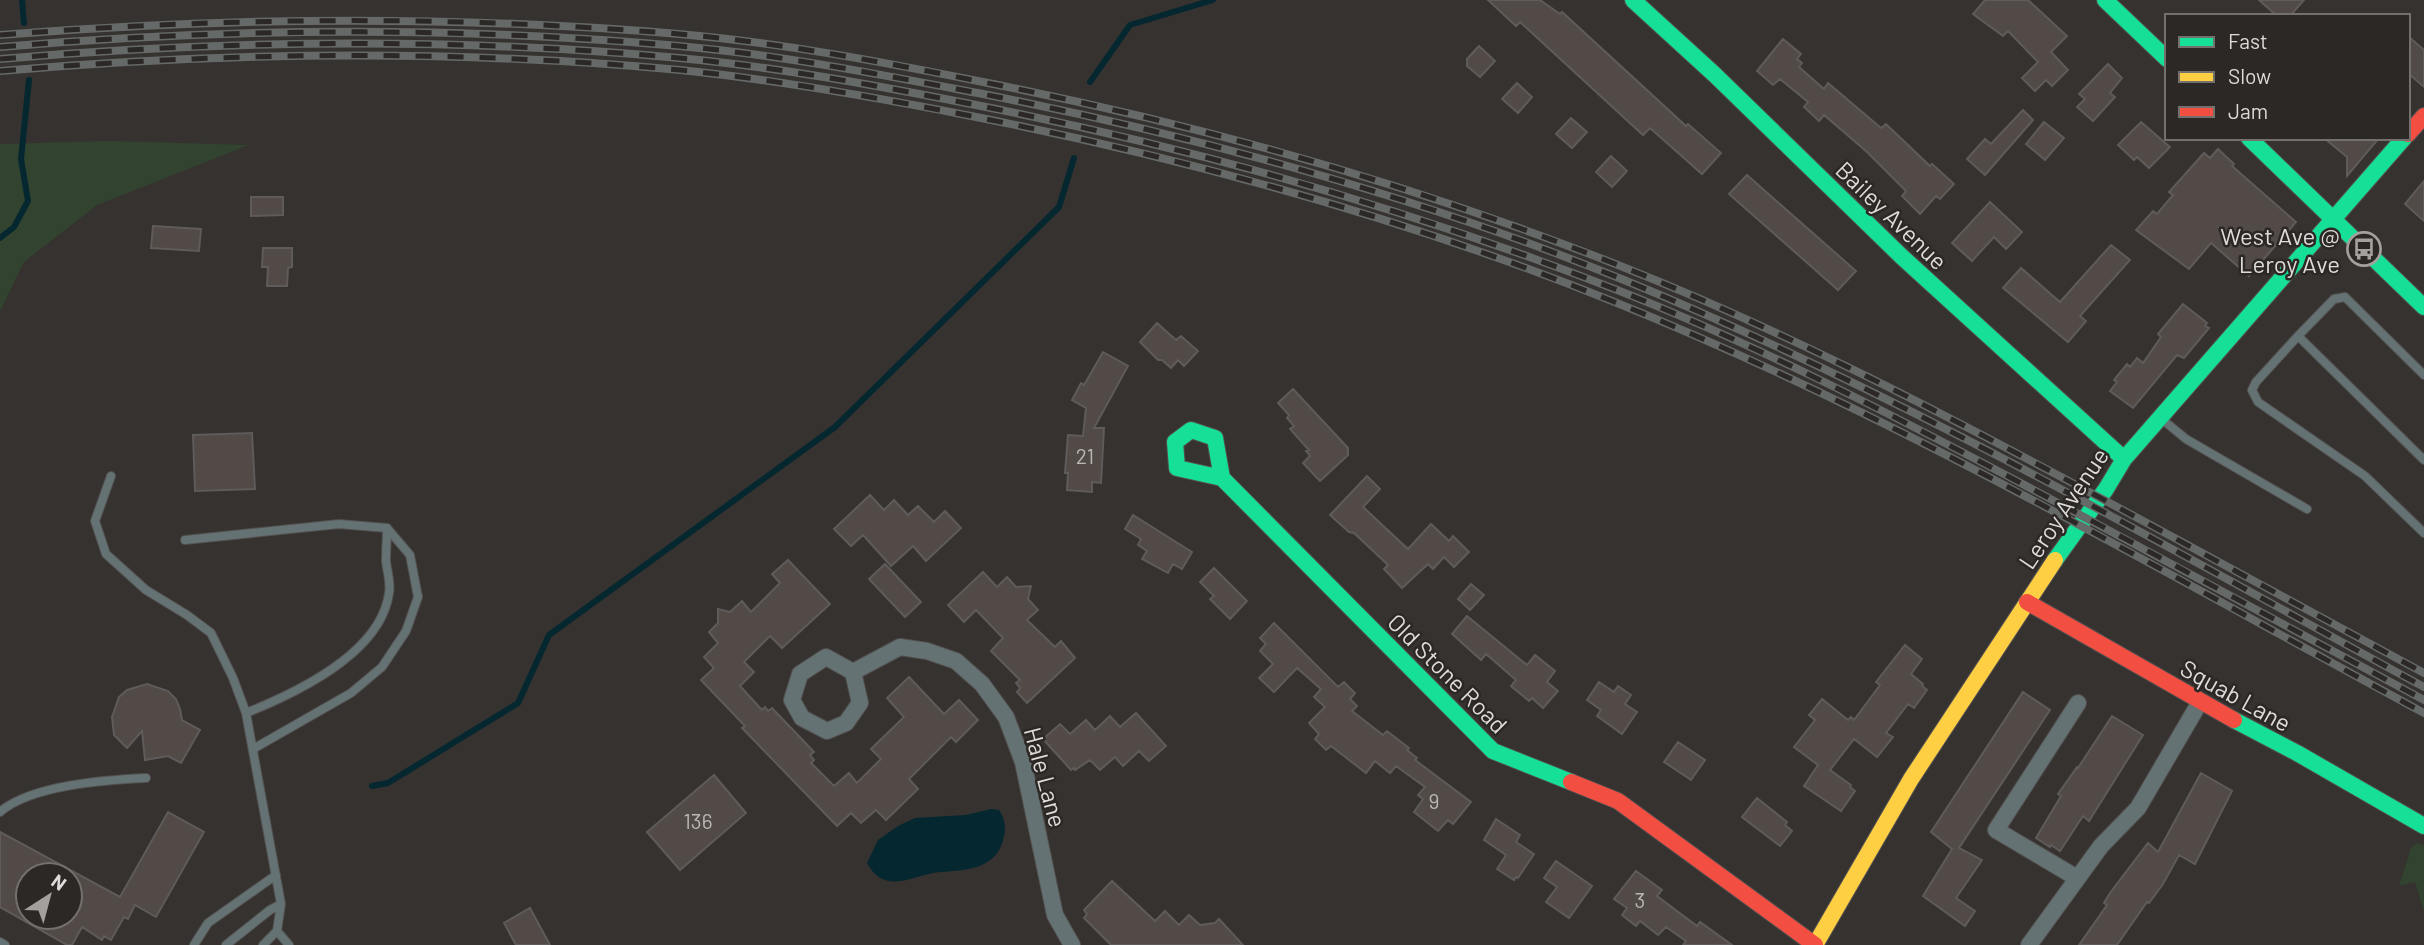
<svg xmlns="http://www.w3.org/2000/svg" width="2424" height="945" viewBox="0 0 2424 945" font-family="Barlow,sans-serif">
<rect width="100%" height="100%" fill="#353230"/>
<path fill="#32432f" d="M110,141L249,145L97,205L24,262L0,311V144Z
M2417,843L2424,845V911L2415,882L2399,886L2411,848Z"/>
<path fill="#052730" d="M991,809L999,810C1005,819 1006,826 1004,836C998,869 968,870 940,872C914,874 885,897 867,863L878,840L898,826L915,818L966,815Z"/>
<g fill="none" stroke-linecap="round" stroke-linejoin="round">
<path stroke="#052730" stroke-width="6" d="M22,0L24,23
M1090,82L1130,25L1213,0
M0,238L14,227L28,201L21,159L29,80
M372,786L388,783L518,703L549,635L835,427L1059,207L1074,158"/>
</g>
<path fill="#524a46" stroke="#5e5b5a" stroke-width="2" fill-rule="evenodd" d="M1488,0H1540L1560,14L1562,12L1686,126L1688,124L1721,153L1702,174L1650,128L1643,135L1520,22L1516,26Z
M1985,0H2028L2067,36L2051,52L2068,70L2052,86L2046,80L2035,91L2022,78L2038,62L2008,31L2003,36L1973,14Z
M2259,0H2304L2290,16H2277Z
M2408,36L2424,50V87L2408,73Z
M1783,39L1801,54L1797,59L1802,63L1799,67L1824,89L1828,83L1881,128L1886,124L1930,166L1932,164L1954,184L1940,199L1936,196L1920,214L1902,196L1906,191L1867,152L1824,115L1819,121L1804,107L1808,102L1780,79L1773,85L1757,71Z
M1479,46L1495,61L1480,77L1467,66V59Z
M2108,64L2122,78L2110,93L2115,97L2093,121L2077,107L2085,99L2079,94Z
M1517,83L1532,97L1518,113L1502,99Z
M2023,110L2033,120L1985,175L1967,159L1985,139L1991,144Z
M1571,118L1587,132L1572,148L1556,134Z
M2044,122L2064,138L2045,160L2026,144Z
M2141,122L2170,147L2149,168L2137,157L2134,160L2118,145Z
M2324,138H2379L2347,176V157Z
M2218,149L2234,164L2232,166L2296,222L2249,276L2211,243L2189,269L2136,230L2153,211L2157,214L2173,195L2169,192L2204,153L2210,158Z
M1611,156L1627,171L1612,187L1596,172Z
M1747,175L1856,271L1838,290L1729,194Z
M2424,181V221L2405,204Z
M251,197H283V215L251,216Z
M1990,202L2022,232L2006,249L1994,237L1972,261L1952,243Z
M153,226L201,229L199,251L151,248Z
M2111,245L2130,260L2080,316L2086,321L2068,342L2003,288L2021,268L2060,302Z
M263,248H292V267L288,268L287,286H267L268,267H262Z
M2183,304L2207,323L2205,326L2209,328L2184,358L2177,355L2133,408L2110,391L2117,382L2114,380L2127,364L2130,367L2137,358L2143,363L2161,337L2158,334Z
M1157,323L1176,340L1181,336L1198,351L1184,366L1178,360L1171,368L1162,360H1158L1140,342Z
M1103,352L1128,366L1094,428H1104L1101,483L1092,482V492L1067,490L1068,473H1065L1068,435L1083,436L1086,408L1072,400L1081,383L1084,385Z
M1293,389L1348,448V455L1320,481L1303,463L1310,456L1306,451L1309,450L1290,429L1294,426L1287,418L1289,415L1278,403Z
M252,433L255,489L195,491L193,435Z
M1367,476L1380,489L1363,507L1408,549L1431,524L1449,541L1453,536L1469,552L1454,567L1444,557L1433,569L1428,564L1402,588L1384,569L1388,565L1354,533L1349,532L1330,515Z
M870,495L884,510L894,500L908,515L918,506L934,522L945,511L961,528L926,561L913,546L891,566L863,535L851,546L834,529Z
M1133,515L1192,552L1182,569L1173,564L1168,573L1142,559L1147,551L1138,545L1141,539L1125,529Z
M788,560L830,604L782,648L770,636L744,662L754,672L740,686L762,710L765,707L768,711L772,708L814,752L810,755L814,760L811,763L834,786L849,773L857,783L881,759L871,749L904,717L887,698L909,677L944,714L959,700L978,720L956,742L951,737L909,779L918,789L886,820L876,810L861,823L851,813L837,826L742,728L745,726L701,680L714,668L704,657L718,643L709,632L718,623V609L730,612L742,601L751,612L780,583L772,574Z
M885,564L921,602L905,617L869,579Z
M1214,568L1247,601L1230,619L1210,599L1214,596L1200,582Z
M983,572L997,587L1007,577L1016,587L1031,586L1028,599L1038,610L1027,620L1055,647L1061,641L1075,658L1027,703L1017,692L1020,688L1016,683L1020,680L991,651L1003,638L976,610L964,622L948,605Z
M1471,584L1484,595L1470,610L1458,599Z
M1467,616L1527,665L1535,655L1555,671L1547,682L1558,691L1543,708L1532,698L1529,701L1511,686L1516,680L1486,654L1481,660L1452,634Z
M1274,623L1338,687L1344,682L1355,693L1350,699L1357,706L1352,711L1383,735L1387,731L1409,748L1407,750L1417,758L1415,760L1471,802L1453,824L1448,820L1438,831L1414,812L1423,799L1418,795L1425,787L1396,766L1390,773L1375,761L1366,773L1331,746L1326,750L1315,739L1319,734L1309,723L1325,707L1314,697L1321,689L1297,668L1274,692L1259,678L1273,664L1260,651L1266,644L1260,638Z
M1905,645L1922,659L1911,674L1923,684L1922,686L1927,690L1914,708L1908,704L1886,733L1893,737L1877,757L1854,739L1830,770L1851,785L1850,787L1855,791L1841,811L1804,786L1818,765L1794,747L1815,720L1809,715L1822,699L1848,720L1851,717L1854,720L1880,685L1876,682Z
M1599,682L1614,692L1618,686L1631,695L1625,704L1637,712L1622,734L1597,716L1601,710L1587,700Z
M147,684L168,691L176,699L180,709L182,720L200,730L181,763L168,756L145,760L142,731L127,748L114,735L112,717L119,697L127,690Z
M2023,692L2050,710L1959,848L1982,860L1956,898L1975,911L1965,926L1923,896L1952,849L1931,832Z
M1136,713L1166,746L1149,761L1139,751L1123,766L1115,757L1100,770L1090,760L1075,770L1074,768L1071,770L1043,739L1060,724L1070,734L1086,720L1095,730L1110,716L1120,727Z
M2112,716L2143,735L2089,821L2083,816L2060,851L2051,845L2050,847L2036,838L2061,796L2058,794L2077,767L2078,768Z
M1678,742L1705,760L1691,780L1664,762Z
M2201,773L2232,791L2195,864L2179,855L2163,884L2149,903L2147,902L2117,945H2079L2107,905L2104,903L2110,893L2148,843L2158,852Z
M714,775L746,813L680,870L647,832Z
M1757,798L1787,822L1785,825L1792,831L1780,846L1742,817Z
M168,812L204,832L156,917L135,905L128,919L124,917L111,940L104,936L102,940L82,927L72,945H67L0,907V832L120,897ZM28,875H70V917H28Z
M1496,819L1520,835L1516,842L1534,854L1518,878L1516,877L1514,880L1497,869L1506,855L1484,840Z
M1556,861L1592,886L1569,918L1546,902L1557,887L1544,878Z
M1636,871L1662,890L1657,896L1697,926L1700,922L1732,945H1683L1686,941L1666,927L1658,935L1640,921L1636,926L1622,915L1627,908L1614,899Z
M1112,881L1155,921L1165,911L1179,925L1189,915L1200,925L1215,923L1219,919L1243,945H1111L1084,918L1087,914L1084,910Z
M530,908L550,945H516L504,923Z"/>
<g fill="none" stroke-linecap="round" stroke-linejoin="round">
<g stroke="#53504f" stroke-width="10">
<path id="lane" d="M2298,336L2256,382L2252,390L2258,402L2365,476L2424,533
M2424,375L2345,297L2334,299L2298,336L2424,460
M2163,420L2186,439L2307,509
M111,476L95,521L106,554L146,590L187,615L211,633L233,678L246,713L281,904L277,931L263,945
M185,540L339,524L387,528
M246,713C296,693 381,653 389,593C391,583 387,571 386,561C386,550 387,539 387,528L410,555L418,597L406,631L382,667L351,693L253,749
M0,812C31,785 105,780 146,778
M277,931L289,945
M0,942L5,945
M194,945L208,923L276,875
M226,945L270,910L281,904"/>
</g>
<g stroke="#53504f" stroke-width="18">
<path id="street" d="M826,657L853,672L860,703L846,723L827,731L802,718L792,700L800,674Z
M853,672L900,647L927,651L956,661L982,684L1006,717L1023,762L1055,915L1072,945
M2077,878L1996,830L2078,703
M2029,945L2101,846L2138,808L2200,702"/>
</g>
<g stroke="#53504f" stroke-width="18">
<path id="fast" d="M1633,0L1715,75L1901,256L2124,459
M2105,0L2167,59
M2249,138L2424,307
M1222,478L1215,438L1191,430L1175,442L1177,468L1222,478L1493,751L1571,782
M2055,560L2106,489L2124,459L2404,138
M2234,720L2297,753L2424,826"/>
</g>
<g stroke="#53504f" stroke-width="18">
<path id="slow" d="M1815,945L1911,779L2055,560"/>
</g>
<g stroke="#53504f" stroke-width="18">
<path id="jam" d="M2408,134L2424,116
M2027,602L2234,720
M1571,782L1618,801L1815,945"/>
</g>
<use href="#lane" stroke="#647273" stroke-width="8"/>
<use href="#street" stroke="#647273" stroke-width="16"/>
<use href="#fast" stroke="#16e098" stroke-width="16"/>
<use href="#slow" stroke="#ffcf43" stroke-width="16"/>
<use href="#jam" stroke="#f24e42" stroke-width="16"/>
<g stroke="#656968" stroke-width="8">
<path id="rail" d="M0,35C227,17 452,15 679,34C782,43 883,62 983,82C1202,125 1416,185 1623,267C1790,333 1950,417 2108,502C2213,559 2319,616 2424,673
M0,47C226,28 453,26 679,46C782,55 883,75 983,94C1201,137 1418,196 1624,280C1901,393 2161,544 2424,687
M0,59C226,40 453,37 679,58C777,67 874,85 971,104C1190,147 1404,207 1612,288C1751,342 1885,411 2017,481C2153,553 2288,627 2424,700
M0,71C226,52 454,49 680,70C778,80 874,97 971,116C1190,159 1405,218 1612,301C1891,412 2159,570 2424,713"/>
</g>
<use href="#rail" stroke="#2c2825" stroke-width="5" stroke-dasharray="16" stroke-linecap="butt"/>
</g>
<defs>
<g id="bus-ring" transform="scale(1.75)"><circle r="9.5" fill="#2c2825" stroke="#a3a09e" stroke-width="1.5"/><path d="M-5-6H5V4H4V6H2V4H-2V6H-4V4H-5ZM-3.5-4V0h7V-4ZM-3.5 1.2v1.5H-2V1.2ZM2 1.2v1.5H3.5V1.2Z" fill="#a3a09e"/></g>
</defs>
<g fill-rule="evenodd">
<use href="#bus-ring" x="2364" y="249"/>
</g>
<g text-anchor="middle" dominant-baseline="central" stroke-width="5" stroke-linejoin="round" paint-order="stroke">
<g font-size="21" fill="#bbb7b5">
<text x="1085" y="455">21</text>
<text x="1434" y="800">9</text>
<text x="698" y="820">136</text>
<text x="1640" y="899">3</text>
</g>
<g font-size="24" fill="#dedbda" stroke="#2c2825">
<text transform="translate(1892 215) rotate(44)">Bailey Avenue</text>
<text transform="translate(2063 508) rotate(-56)">Leroy Avenue</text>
<text transform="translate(1448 673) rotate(45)">Old Stone Road</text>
<text transform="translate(2236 695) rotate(29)">Squab Lane</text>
<text transform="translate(1046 777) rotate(75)">Hale Lane</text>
</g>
<g font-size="24" fill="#dedbda" stroke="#2c2825" text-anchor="end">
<text x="2340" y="235">West Ave @<tspan x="2340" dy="28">Leroy Ave</tspan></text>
</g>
</g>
<rect x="2165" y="14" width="245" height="126" fill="#2c2825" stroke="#73706d" stroke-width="2"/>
<rect x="2179" y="37" width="35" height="10" fill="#16e098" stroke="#73706d" stroke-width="2"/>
<text x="2228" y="49" font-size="21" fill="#dedbda">Fast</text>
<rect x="2179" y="72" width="35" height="10" fill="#ffcf43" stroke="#73706d" stroke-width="2"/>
<text x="2228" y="84" font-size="21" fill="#dedbda">Slow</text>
<rect x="2179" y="107" width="35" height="10" fill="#f24e42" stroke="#73706d" stroke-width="2"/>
<text x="2228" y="119" font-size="21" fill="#dedbda">Jam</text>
<g transform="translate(49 896) rotate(36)"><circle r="33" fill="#2c2825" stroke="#73706d" stroke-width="2"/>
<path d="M0-5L12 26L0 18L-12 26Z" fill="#a3a09e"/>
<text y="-10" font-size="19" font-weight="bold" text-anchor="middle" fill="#dedbda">N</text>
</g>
</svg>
